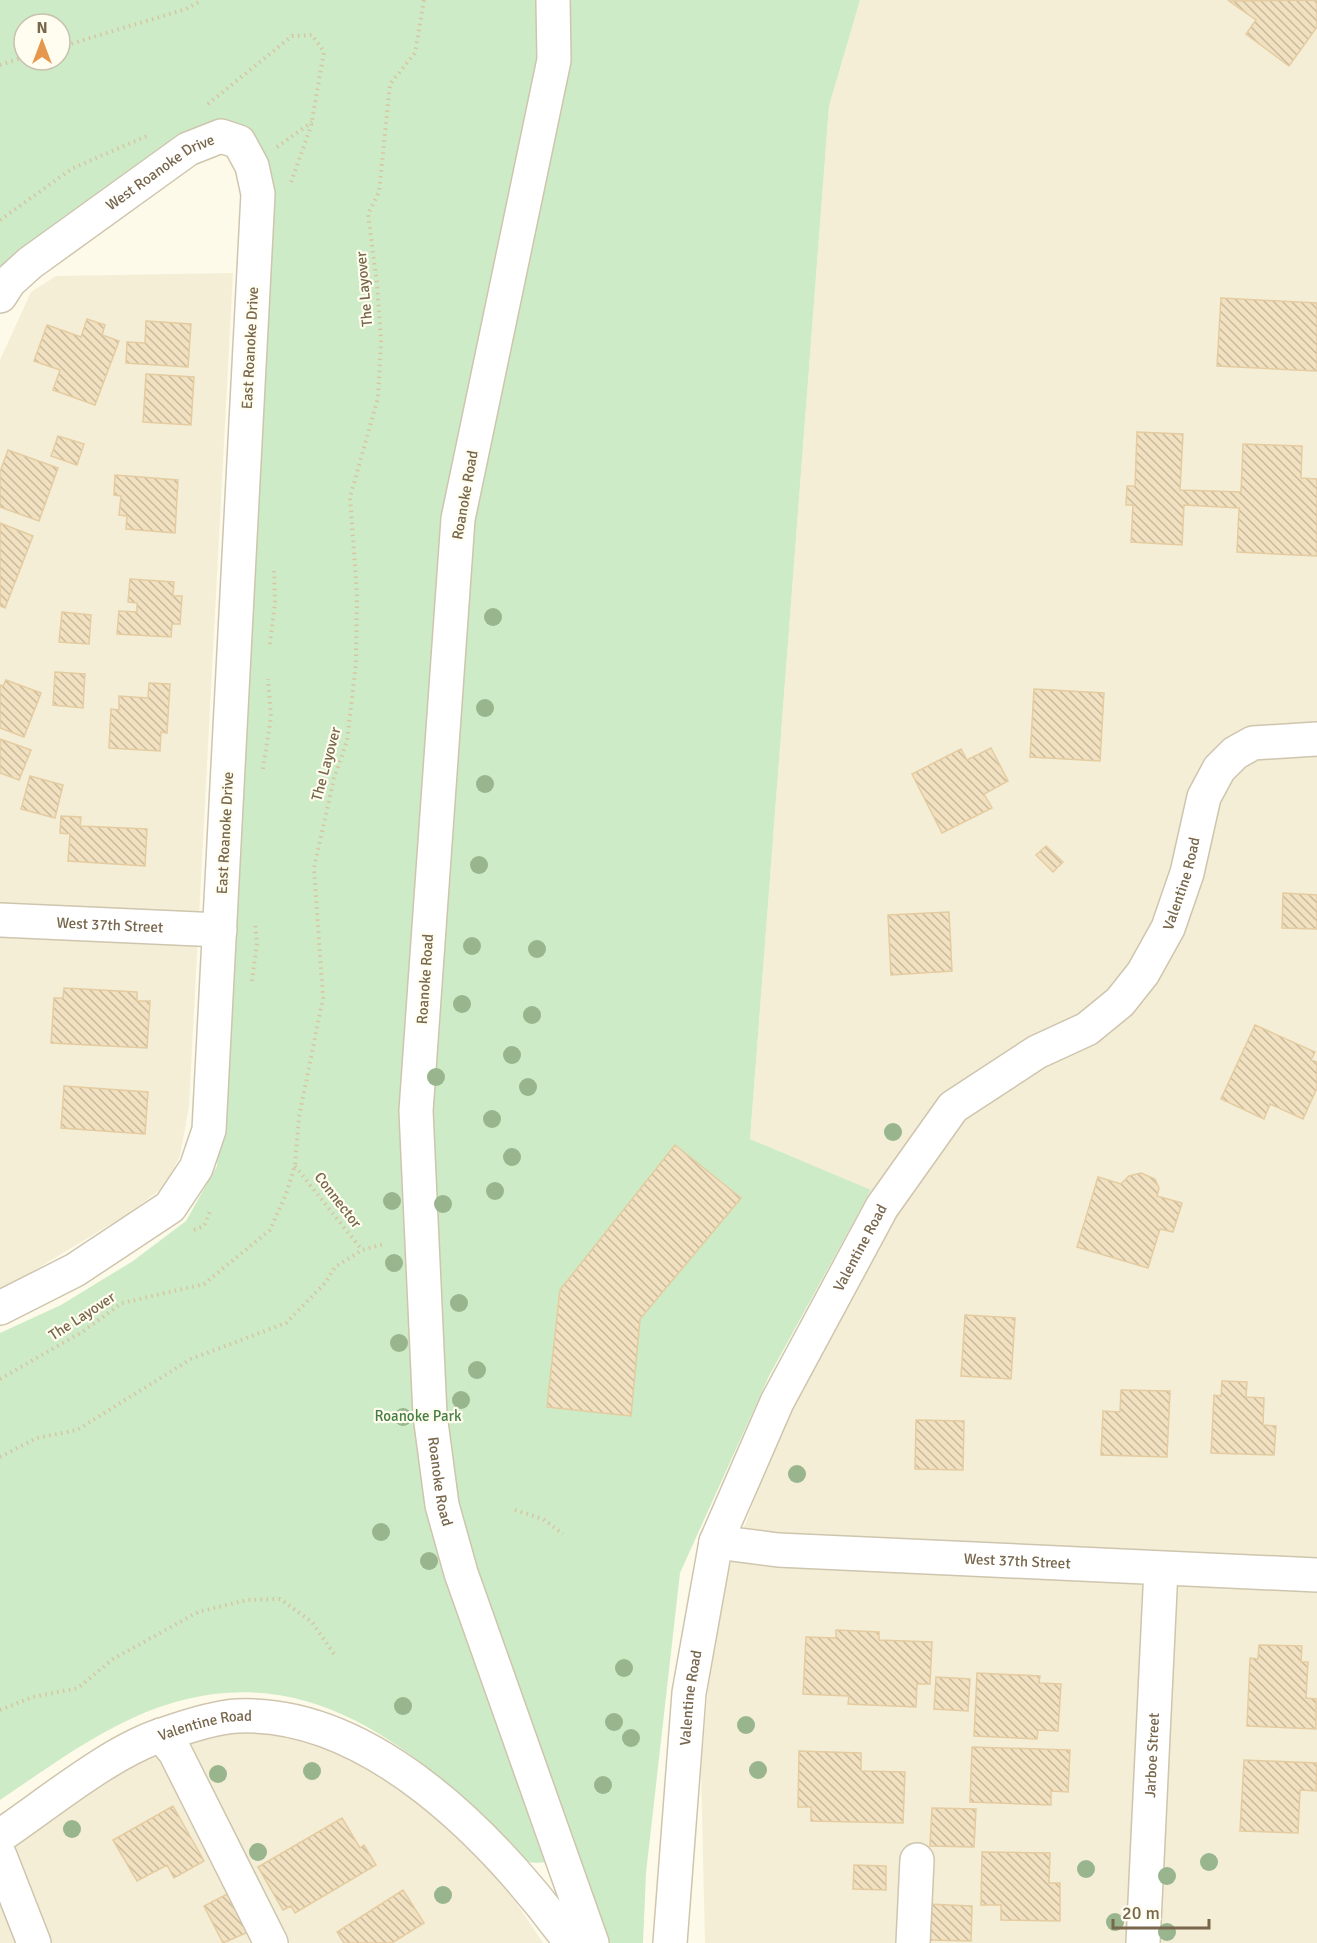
<svg xmlns="http://www.w3.org/2000/svg" width="1317" height="1943" viewBox="0 0 1317 1943" font-family="Signika,sans-serif">
<defs>
<pattern id="building-back-hatch" width="6" height="6" patternUnits="userSpaceOnUse" patternTransform="scale(1.5)"><rect width="6" height="6" fill="#f2e1c0"/><path d="M-1 5l2 2M0 0l6 6M5-1l2 2" fill="none" stroke="#c9ba9e"/></pattern>
</defs>
<rect width="100%" height="100%" fill="#fdfae9"/>
<path fill="#f4eed7" d="M860,0H1317V1943H705L701,1770L708,1689L728,1571L781,1427L903,1204L750,1139L829,106Z
M233,273L189,1106L180,1156L164,1187L126,1215L28,1274L0,1288V360L31,292L56,276Z
M230,1730L277,1732L326,1747L372,1770L417,1800L476,1853L517,1904L543,1943H0V1850L139,1759Z"/>
<path fill="#ccebc6" fill-rule="evenodd" d="M0,0H860L829,106L750,1139L871,1190L769,1376L680,1573L646,1873L643,1943H607L578,1853C563,1857 538,1868 525,1860C509,1852 486,1819 471,1805C390,1731 301,1672 187,1699C118,1715 58,1761 0,1800V1333L61,1305L133,1261L186,1221L217,1166L274,218L266,169L239,129L0,277ZM24,24H60V60H24Z"/>
<path fill="url(#building-back-hatch)" stroke="#e5cca0" stroke-width="1.5" d="M1317,0V27L1289,66L1246,34L1256,20L1229,1Z
M1221,298L1317,303V371L1217,366Z
M87,319L105,325L102,335L119,341L95,405L53,390L60,370L34,361L47,325L81,337Z
M146,321L191,324L188,367L126,363L127,342L145,343Z
M146,374L194,377L191,425L143,422Z
M1137,432L1183,434L1180,490L1241,492L1243,444L1302,446L1301,478L1317,479V556L1237,552L1239,508L1184,505L1182,545L1131,542L1133,505H1126L1127,486H1135Z
M58,436L84,444L77,465L51,456Z
M8,450L58,468L39,521L0,507V472Z
M115,475L178,480L175,533L126,529L127,516L119,515L121,496L114,495Z
M0,523L33,536L5,608L0,606Z
M130,579L174,582L173,596H182L180,624H172L171,637L117,634L119,611L137,612V603L128,602Z
M62,612L91,615L89,644L59,642Z
M55,672L85,674L83,708L53,705Z
M6,680L41,693L24,737L0,728V685L3,686Z
M149,683L170,684L167,733L161,732L160,751L109,748L111,709L119,710V696L148,698Z
M1034,689L1104,693L1100,761L1030,757Z
M0,739L31,750L19,780L0,773Z
M991,748L1008,781L984,794L992,808L942,833L912,774L961,749L967,760Z
M30,776L63,785L55,818L21,809Z
M61,816L81,817L80,826L147,829L145,866L68,861L70,834L60,833Z
M1046,846L1063,862L1053,872L1036,855Z
M1283,893L1317,895V929L1282,928Z
M949,912L952,971L891,975L888,915Z
M64,988L137,992V1001H150L147,1048L51,1043L54,998H63Z
M1255,1025L1315,1052L1311,1060L1317,1062V1088L1303,1119L1270,1104L1264,1119L1221,1099Z
M64,1086L148,1092L145,1134L61,1128Z
M675,1145L741,1198L640,1319L631,1416L547,1407L560,1290Z
M1141,1173L1155,1179L1159,1188L1157,1196L1182,1203L1173,1232L1160,1229L1148,1268L1077,1247L1098,1177L1121,1184L1129,1176Z
M965,1315L1015,1318L1011,1379L961,1376Z
M1222,1381L1247,1382L1246,1397L1264,1398L1263,1425L1276,1426L1274,1455L1211,1453L1214,1395L1221,1396Z
M1121,1390L1170,1391L1167,1457L1101,1455L1103,1411L1120,1412Z
M916,1420L964,1421L963,1470L915,1469Z
M836,1630L879,1632V1640L932,1642L930,1684H917L916,1707L848,1704L849,1696L803,1694L806,1637L836,1638Z
M1259,1645L1302,1646L1301,1662H1308L1306,1698L1316,1699V1729L1247,1726L1250,1658L1258,1659Z
M977,1673L1040,1676L1039,1683L1061,1684L1058,1731L1038,1730L1037,1739L974,1736Z
M936,1677L970,1679L968,1711L934,1709Z
M972,1747L1070,1750L1068,1792L1051,1791V1805L970,1802Z
M799,1751L861,1753V1771L905,1772L903,1823L811,1821V1807H798Z
M1244,1760L1317,1763L1316,1791L1300,1790L1298,1833L1240,1831Z
M173,1806L204,1861L174,1878L167,1865L137,1881L113,1840Z
M932,1808L976,1809L974,1847L930,1846Z
M342,1818L360,1848L364,1845L376,1865L295,1913L291,1906L283,1910L258,1867Z
M982,1852L1050,1853L1049,1883H1060V1921L1001,1920V1905H981Z
M854,1865L886,1866V1890L853,1889Z
M235,1890L255,1929L223,1943L204,1906Z
M403,1890L424,1923L392,1943H344L337,1932Z
M927,1904L972,1906L971,1941L926,1940Z"/>
<g fill="none" stroke-linecap="round" stroke-linejoin="round">
<g stroke="#cfc5ae" stroke-width="36">
<g id="minor">
<path id="s1" d="M553,0L554,60L458,519L416,1111L430,1415L442,1505L461,1573L592,1943"/>
<path id="s2" d="M0,296L9,282L30,263L188,149L221,136L239,142L252,166L258,194L209,1130L196,1168L170,1207L75,1270L0,1308"/>
<path id="s3" d="M0,920L220,930"/>
<path id="s4" d="M716,1542L778,1550L1317,1575"/>
<path d="M161,1735L175,1752L271,1943"/>
<path id="s5" d="M0,1836C46,1805 111,1751 162,1735C182,1728 216,1717 237,1716C373,1710 497,1842 571,1943"/>
<path d="M0,1856L34,1943"/>
<path id="s6" d="M670,1943L689,1693L716,1542L777,1402L882,1207L953,1107L1037,1052L1087,1029L1120,1002L1143,973L1168,928L1187,873L1204,797L1219,769L1235,753L1253,743L1317,739"/>
<path d="M913,1943L917,1860"/>
<path id="s7" d="M1143,1943L1161,1569"/>
</g>
</g>
<path stroke="#d8c5a3" stroke-width="4" stroke-dasharray="1.5 4.5" stroke-linecap="butt" d="M60,47L186,9L202,0
M0,65L24,57
M208,104L292,36L312,35L324,52L311,126L290,185
M277,147L312,122
M0,220L73,168L147,136
M270,644L275,602L274,571
M263,769L271,717L268,679
M252,981L257,943L255,923
M295,1166L362,1250
M194,1230L204,1226L211,1209
M0,1379L82,1332L122,1303L204,1284L270,1230L286,1194L295,1165L299,1117L323,998L314,868L334,778L347,741L356,663L357,594L350,497L378,398L381,341L377,284L368,214L379,192L390,84L415,53L424,0
M0,1457L37,1438L77,1430L191,1359L286,1323L325,1283L335,1267L362,1250L384,1244
M515,1510L543,1519L563,1534
M0,1710L33,1697L78,1688L113,1659L198,1612L247,1600L280,1599L312,1622L334,1654"/>
<use href="#minor" stroke="#fff" stroke-width="33"/>
</g>
<g fill="#98b58e">
<circle cx="493" cy="617" r="9"/>
<circle cx="485" cy="708" r="9"/>
<circle cx="485" cy="784" r="9"/>
<circle cx="479" cy="865" r="9"/>
<circle cx="472" cy="946" r="9"/>
<circle cx="537" cy="949" r="9"/>
<circle cx="462" cy="1004" r="9"/>
<circle cx="532" cy="1015" r="9"/>
<circle cx="512" cy="1055" r="9"/>
<circle cx="436" cy="1077" r="9"/>
<circle cx="528" cy="1087" r="9"/>
<circle cx="492" cy="1119" r="9"/>
<circle cx="893" cy="1132" r="9"/>
<circle cx="512" cy="1157" r="9"/>
<circle cx="495" cy="1191" r="9"/>
<circle cx="392" cy="1201" r="9"/>
<circle cx="443" cy="1204" r="9"/>
<circle cx="394" cy="1263" r="9"/>
<circle cx="459" cy="1303" r="9"/>
<circle cx="399" cy="1343" r="9"/>
<circle cx="477" cy="1370" r="9"/>
<circle cx="461" cy="1400" r="9"/>
<circle cx="403" cy="1417" r="9"/>
<circle cx="797" cy="1474" r="9"/>
<circle cx="381" cy="1532" r="9"/>
<circle cx="429" cy="1561" r="9"/>
<circle cx="624" cy="1668" r="9"/>
<circle cx="403" cy="1706" r="9"/>
<circle cx="614" cy="1722" r="9"/>
<circle cx="746" cy="1725" r="9"/>
<circle cx="631" cy="1738" r="9"/>
<circle cx="758" cy="1770" r="9"/>
<circle cx="312" cy="1771" r="9"/>
<circle cx="218" cy="1774" r="9"/>
<circle cx="603" cy="1785" r="9"/>
<circle cx="72" cy="1829" r="9"/>
<circle cx="258" cy="1852" r="9"/>
<circle cx="1209" cy="1862" r="9"/>
<circle cx="1086" cy="1869" r="9"/>
<circle cx="1167" cy="1876" r="9"/>
<circle cx="443" cy="1895" r="9"/>
<circle cx="1115" cy="1922" r="9"/>
<circle cx="1167" cy="1932" r="9"/>
</g>
<g text-anchor="middle" dominant-baseline="central" stroke-width="4.5" stroke-linejoin="round" paint-order="stroke">
<g font-size="15" fill="#78674c" stroke="#fffdef">
<text stroke="none"><textPath href="#s2" startOffset="204">West Roanoke Drive</textPath></text>
<text transform="translate(364 289) rotate(-95)">The Layover</text>
<text transform="translate(250 348) rotate(-87)">East Roanoke Drive</text>
<text transform="translate(465 495) rotate(-80)">Roanoke Road</text>
<text transform="translate(326 764) rotate(-75)">The Layover</text>
<text transform="translate(225 833) rotate(-87)">East Roanoke Drive</text>
<text stroke="none"><textPath href="#s6" startOffset="1234">Valentine Road</textPath></text>
<text stroke="none"><textPath href="#s3" startOffset="110">West 37th Street</textPath></text>
<text transform="translate(425 979) rotate(-86)">Roanoke Road</text>
<text transform="translate(338 1200) rotate(52)">Connector</text>
<text stroke="none"><textPath href="#s6" startOffset="732">Valentine Road</textPath></text>
<text transform="translate(82 1316) rotate(-33)">The Layover</text>
<text stroke="none"><textPath href="#s1" startOffset="1494">Roanoke Road</textPath></text>
<text stroke="none"><textPath href="#s4" startOffset="302">West 37th Street</textPath></text>
<text stroke="none"><textPath href="#s6" startOffset="246">Valentine Road</textPath></text>
<text stroke="none"><textPath href="#s5" startOffset="236">Valentine Road</textPath></text>
<text stroke="none"><textPath href="#s7" startOffset="188">Jarboe Street</textPath></text>
</g>
<g font-size="15" fill="#467d43" stroke="#fffdef">
<text x="418" y="1416">Roanoke Park</text>
</g>
</g>
<g transform="translate(42 42)"><circle r="28" fill="#fffdef" stroke="#c9c1ae" stroke-width="1.5"/>
<path d="M0-4.5L10 22L0 15L-10 22Z" fill="#e6974e"/>
<text y="-9" font-size="16" font-weight="bold" text-anchor="middle" fill="#78674c">N</text>
</g>
<path d="M1113 1919v9h96v-9" fill="none" stroke="#78674c" stroke-width="3"/>
<text x="1122" y="1919" font-size="18" fill="#78674c" stroke="#fffdef" stroke-width="4.5" paint-order="stroke">20 m</text>
</svg>
